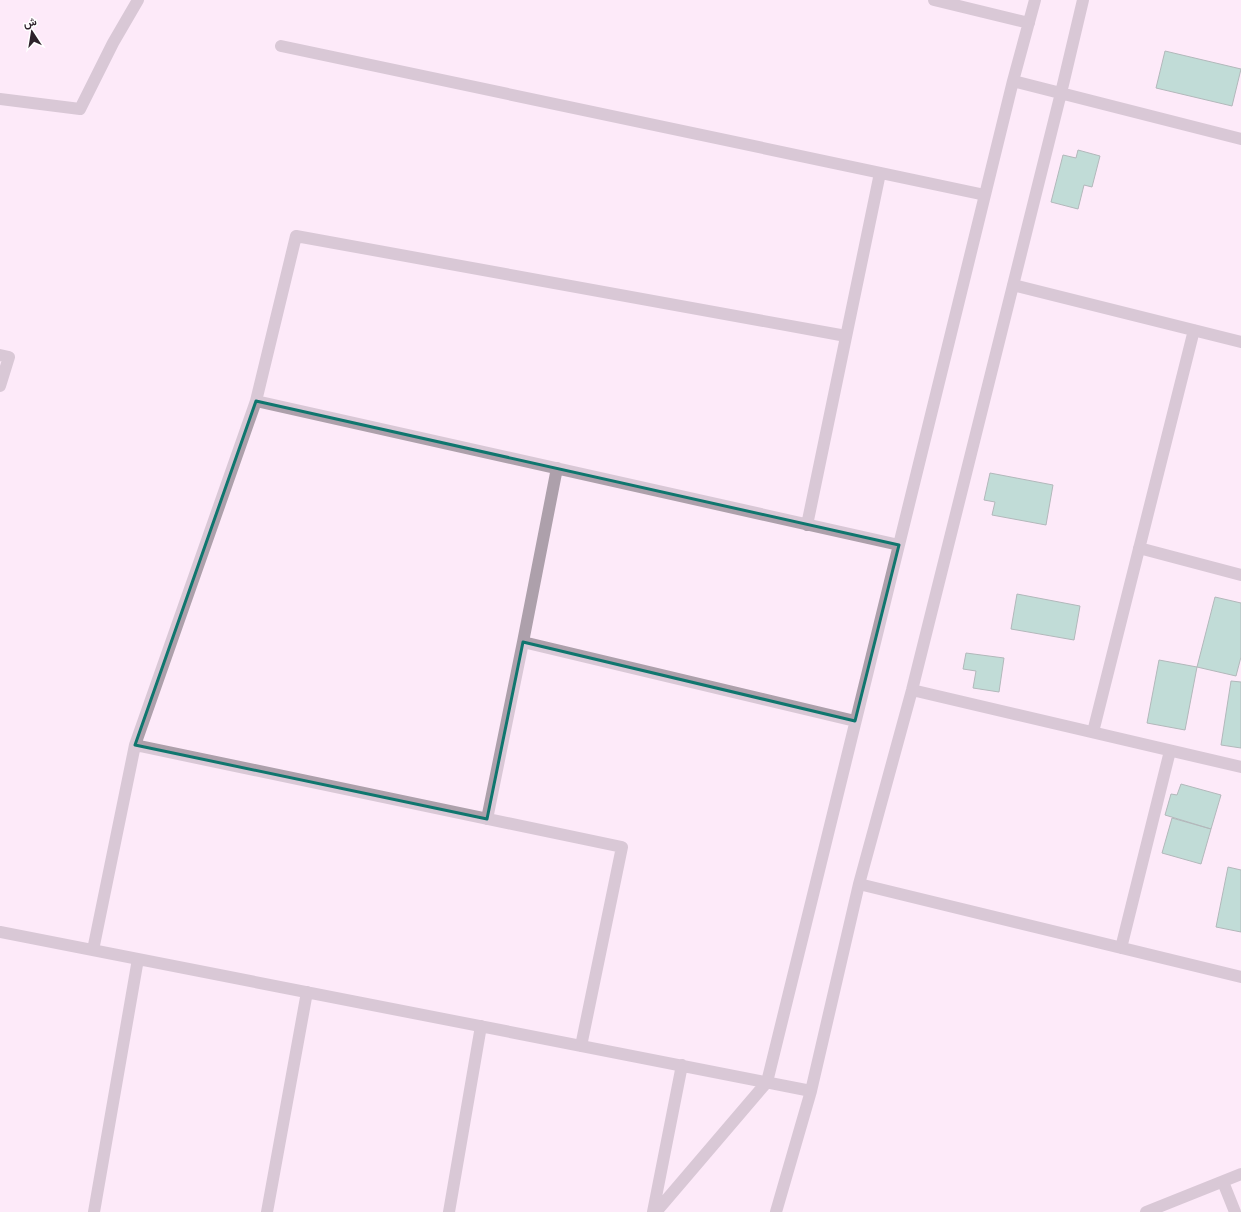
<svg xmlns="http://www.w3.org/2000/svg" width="1241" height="1212" viewBox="0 0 1241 1212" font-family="'Space Grotesk',Vazirmatn,sans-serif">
<rect width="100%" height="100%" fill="#fdeaf9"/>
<path fill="#79ccad" stroke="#577d6e" d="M1165,51L1241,69L1232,106L1156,88Z
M1078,150L1100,156L1092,187L1084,185L1078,209L1051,202L1063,155L1076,158Z
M990,473L1053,485L1046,525L992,515L995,502L984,500Z
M1017,594L1080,606L1074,640L1011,629Z
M1215,597L1241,603V657L1236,676L1197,667Z
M966,653L1004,658L999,692L973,688L976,671L963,669Z
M1159,660L1197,667L1185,730L1147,723Z
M1231,681L1241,682V748L1221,745Z
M1181,784L1221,795L1211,829L1165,815L1171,794L1177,795Z
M1172,818L1211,829L1201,864L1162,853Z
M1228,867L1241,870V932L1216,927Z"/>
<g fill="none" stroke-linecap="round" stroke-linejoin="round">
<path stroke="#ada0ab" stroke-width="12" d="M934,0L1029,23
M281,46L985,195
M1013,81L1241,139
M0,99L80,109L113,43L138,0
M1013,285L1241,342
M0,355L9,357L0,386
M256,401L899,545
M807,525L880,173
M1139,548L1241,575
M523,642L855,721
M912,690L1241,767
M1093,732L1194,330
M135,745L622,847L581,1046
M487,819L523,642L557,468
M859,884L1241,977
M0,932L811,1091
M1121,948L1170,751
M93,950L135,745L256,401L296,236L846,336
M1223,1182L1235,1212
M94,1212L138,959
M267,1212L307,992
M449,1212L481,1026
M653,1212L682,1065
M656,1212L767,1082L1013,81L1035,0
M776,1212L811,1091L859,884L912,690L1061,93L1083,0
M1146,1212L1241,1174"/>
</g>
<path d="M0 0H1241V1212H0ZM256,401L899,545L855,721L523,642L487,819L135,745Z" fill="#fdeaf9" fill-opacity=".55" fill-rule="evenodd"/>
<path fill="none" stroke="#0f766e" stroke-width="3" stroke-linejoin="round" d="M256,401L899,545L855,721L523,642L487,819L135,745Z"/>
<g transform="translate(32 32) rotate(348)" stroke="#ffffff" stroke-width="3" paint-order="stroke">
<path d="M0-3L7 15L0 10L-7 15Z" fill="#2d212b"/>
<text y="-6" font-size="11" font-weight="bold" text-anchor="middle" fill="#2d212b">ش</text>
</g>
</svg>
